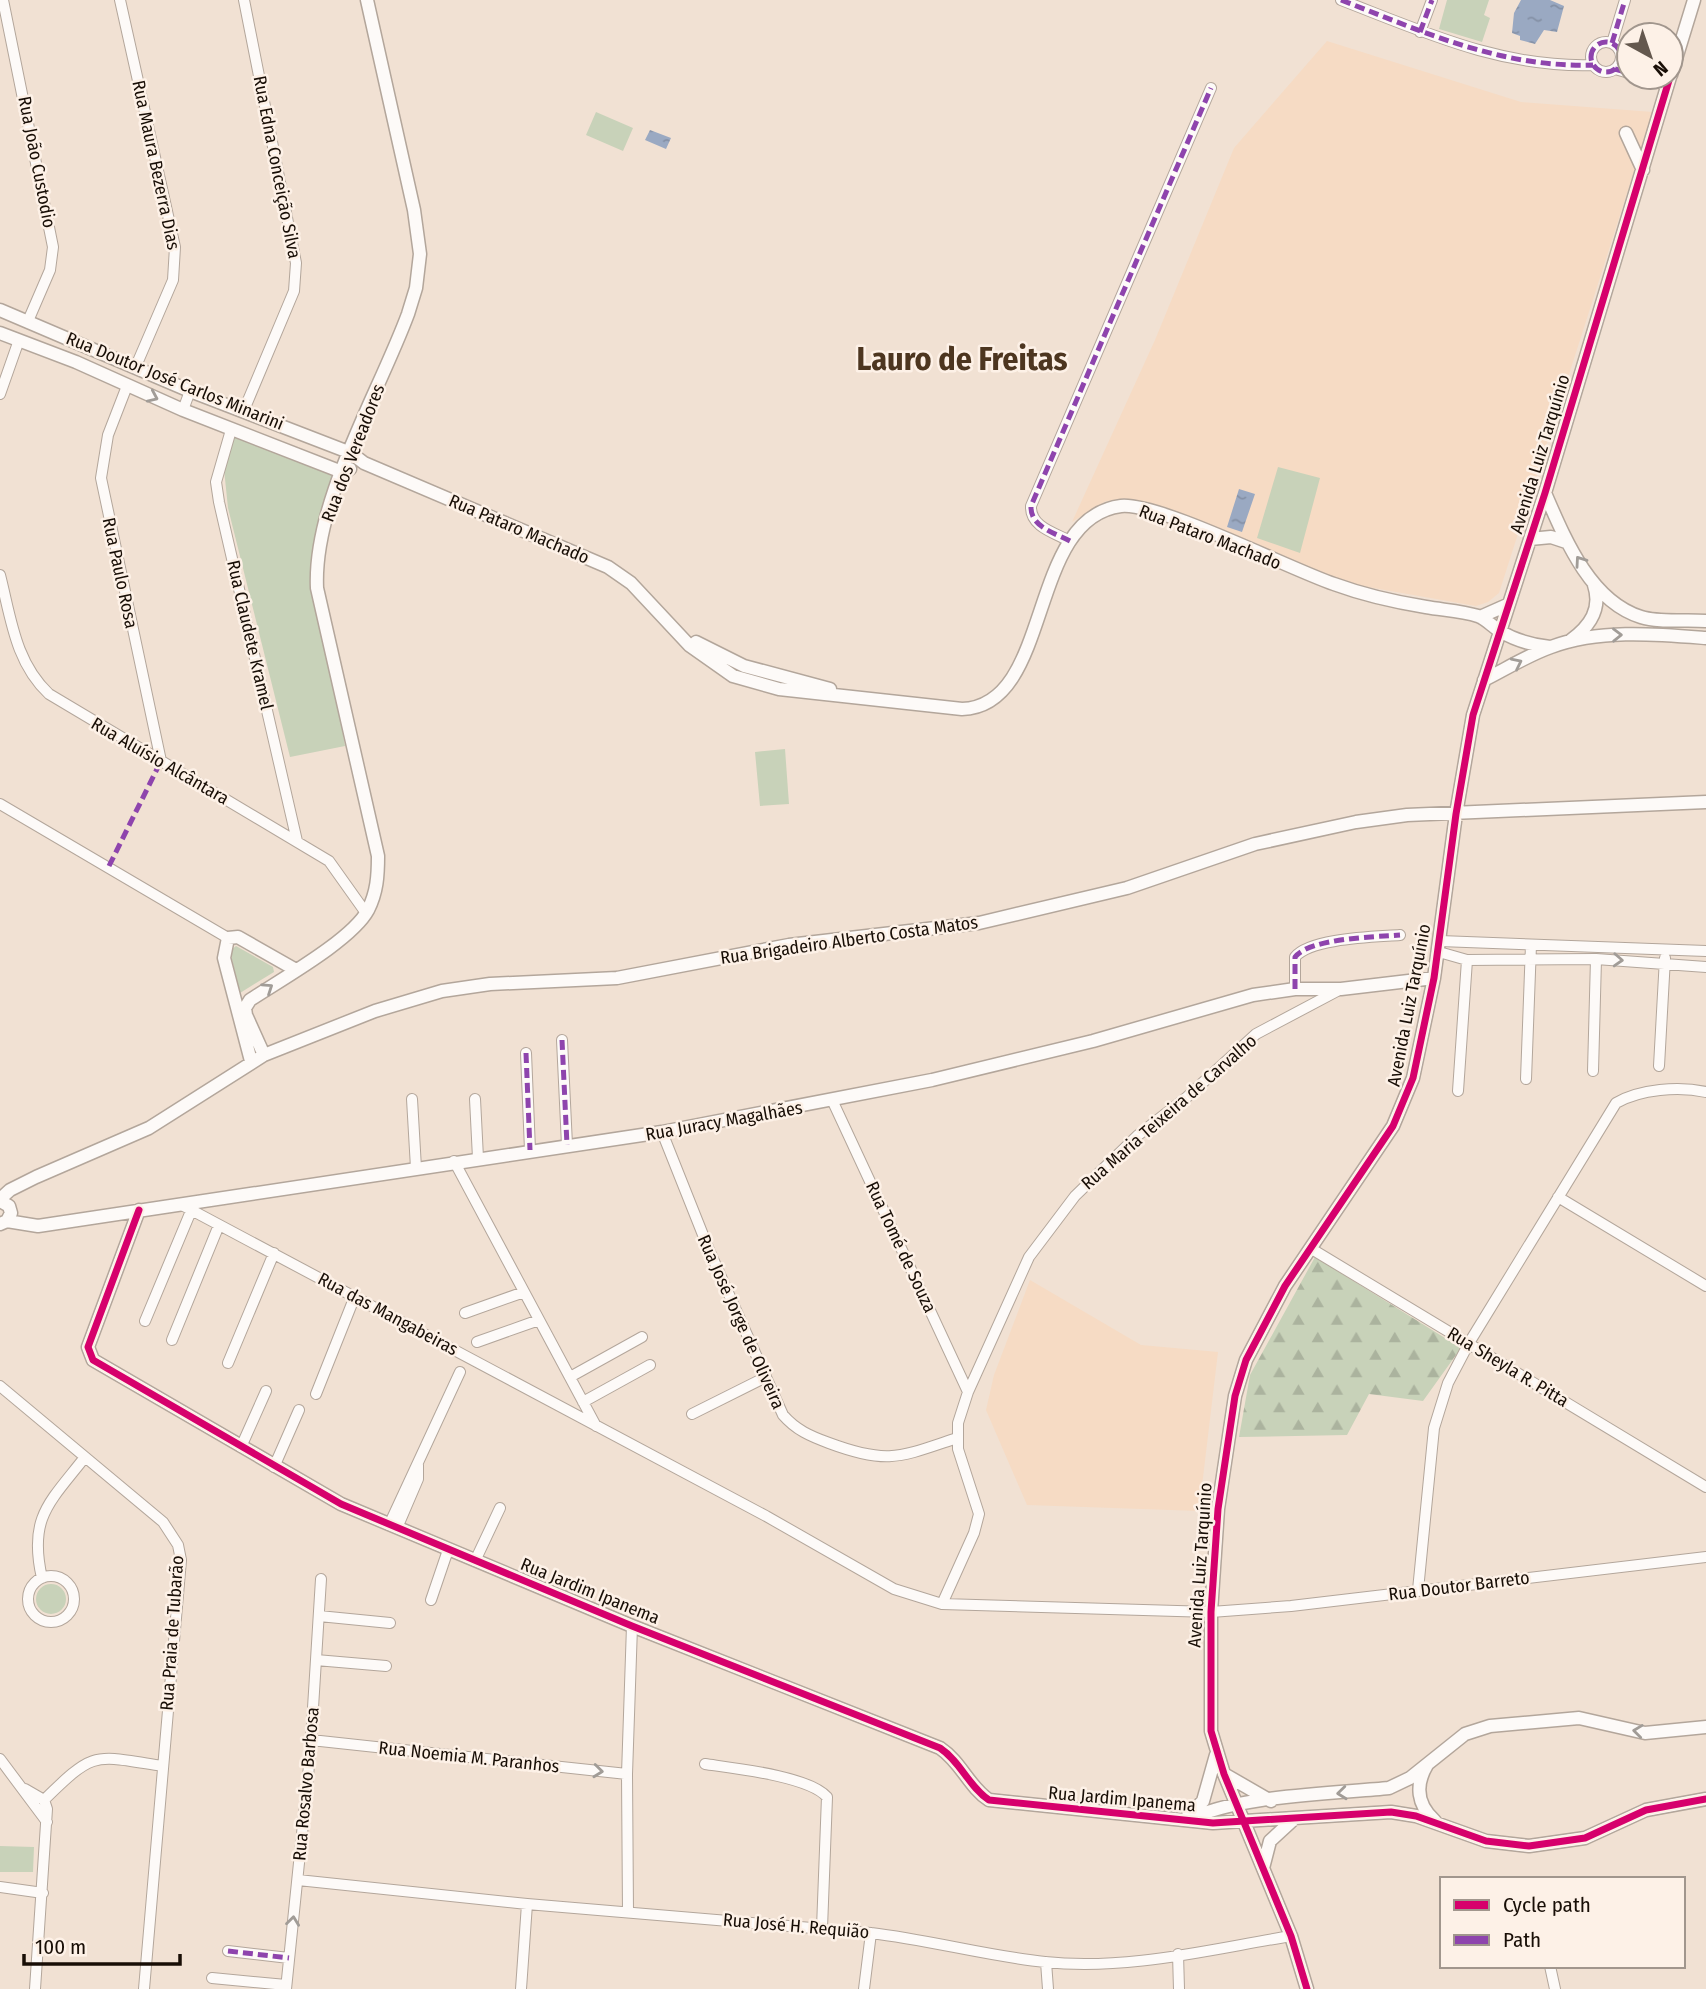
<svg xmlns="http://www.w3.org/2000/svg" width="1706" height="1989" viewBox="0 0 1706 1989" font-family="'Fira Sans Condensed',sans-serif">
<defs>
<pattern id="forest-firs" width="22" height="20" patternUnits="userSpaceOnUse" patternTransform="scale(1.75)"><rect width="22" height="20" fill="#c8d2b9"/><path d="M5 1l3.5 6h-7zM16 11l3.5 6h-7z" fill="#abb39e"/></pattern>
<pattern id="water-ripples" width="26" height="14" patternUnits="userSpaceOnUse" patternTransform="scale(1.75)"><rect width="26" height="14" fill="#9aa9c2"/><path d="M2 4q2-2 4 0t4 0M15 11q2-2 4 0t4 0" fill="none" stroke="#8490a5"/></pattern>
</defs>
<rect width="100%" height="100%" fill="#f1e1d3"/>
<path fill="#f6dbc4" d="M1327,41L1521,102L1653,112L1499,593L1488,602L1476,606L1345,583L1142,502L1106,501L1072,522L1155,340L1234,148Z
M1030,1280L1141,1345L1218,1352L1199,1511L1027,1505L986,1410L994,1375Z"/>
<path fill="#c8d2b9" d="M1447,0H1489L1484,15L1490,18L1482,42L1439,29Z
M596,112L633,128L623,151L586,135Z
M229,430L336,474L311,557L312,587L325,633L345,746L290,757L228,508L224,469Z
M1278,467L1320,478L1300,553L1257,538Z
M785,749L789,804L760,806L755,752Z
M236,946L273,967L274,972L240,993L230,951Z
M36 1599a15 15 0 1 1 30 0a15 15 0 1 1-30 0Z
M0,1846L34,1847L33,1872H0Z"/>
<path fill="url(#forest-firs)" d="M1315,1257L1461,1348L1423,1401L1369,1394L1347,1435L1239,1437L1250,1375Z"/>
<path fill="url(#water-ripples)" d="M1521,0H1550L1564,6L1557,32L1544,30L1535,44L1520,40V36L1512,33L1514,13Z
M650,130L671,138L666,149L645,140Z
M1239,489L1255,494L1242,532L1227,527Z"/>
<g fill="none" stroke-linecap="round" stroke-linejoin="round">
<g stroke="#b3a69b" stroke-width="12">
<path id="minor" d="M3,0L53,247L50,270L28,321
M120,0L175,247L173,280L136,366
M1341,0C1424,32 1501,68 1593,65
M1420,32L1432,0
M1591 57a15 15 0 1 1 30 0a15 15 0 1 1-30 0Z
M1612,43L1625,0
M1615,69L1629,73
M1640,77L1668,86
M127,386L108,435L101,478L161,761
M0,394L19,340
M183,410L190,391
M244,410L294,291L296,263L244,0
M231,430L216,482L219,502L297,841
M1070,541C1055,533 1030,527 1031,506L1211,88
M0,575C11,618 15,662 49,694L329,861L366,913
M0,804L228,938
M1440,941L1706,951
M1439,952L1467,960L1596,959L1706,967
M1295,989V957C1310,938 1375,937 1400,935
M562,1040L567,1145
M526,1053L530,1150
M1659,1066L1665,958
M1593,1071L1596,959
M1526,1079L1531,945
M1458,1091L1467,960
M412,1099L416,1168
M475,1099L478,1158
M833,1102L968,1392
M662,1132L709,1250L783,1415C796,1430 810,1436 829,1443C888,1465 900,1457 957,1438
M454,1161L596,1426
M1558,1197L1706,1286
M180,1204L766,1516L894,1589L942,1604L1211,1612L1291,1606L1706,1557
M1310,1248L1706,1487
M465,1313L524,1292
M145,1321L191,1211
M172,1340L219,1225
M477,1342L539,1320
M228,1363L274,1253
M570,1377L642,1337
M0,1386L163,1522L178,1545L181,1560L144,1989
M316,1394L355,1296
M583,1402L650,1365
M692,1414L766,1377
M241,1447L266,1391
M274,1467L299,1410
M389,1525L460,1372
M397,1528L418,1479V1465
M475,1561L500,1508
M28 1599a23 23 0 1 1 46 0a23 23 0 1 1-46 0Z
M42,1578C28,1517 50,1502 85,1457
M1418,1590L1434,1428L1448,1383L1469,1343L1616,1103C1640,1089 1679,1086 1706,1092
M431,1600L448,1550
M942,1604L974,1533L979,1514L958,1449V1423L968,1392L1029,1257L1075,1196L1137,1136L1187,1097L1256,1034L1339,990
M319,1616L390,1623
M316,1660L386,1666
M311,1740L627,1774
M0,1759L47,1822
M705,1764C732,1768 809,1776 827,1797L822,1928
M25,1789L44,1800L47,1809L35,1989
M44,1800C95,1750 93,1755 162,1766
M298,1880L527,1904L871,1933C930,1940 987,1956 1045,1962C1126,1971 1211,1949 1291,1936
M0,1887L43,1893
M628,1912L627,1774L632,1626
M228,1951L289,1958
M1178,1954L1179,1989
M1046,1962L1048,1989
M1550,1966L1555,1989
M212,1978L286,1985
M286,1989L310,1756L321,1579
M521,1989L527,1904
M864,1989L871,1933"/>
</g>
<g stroke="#b3a69b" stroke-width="15">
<path id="tertiary" d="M1671,75L1694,0
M1626,133L1643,170
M0,310L190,391L351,453L364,463L608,567L631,583L689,645L733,676L779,689L962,709C1054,706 1026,518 1121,506C1158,502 1290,569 1334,584C1364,595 1395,602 1426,607C1443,610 1462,611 1478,616C1486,619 1493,627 1500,631C1516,641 1532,645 1550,647
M0,333L76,362L183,410L342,472L350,469
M1545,493C1565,539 1590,601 1641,617C1660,623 1686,619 1706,621
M1530,539L1551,537L1566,542
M1480,617L1507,605
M1571,640C1590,626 1602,609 1594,585
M696,642L744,666L830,689
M1484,680C1506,669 1528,655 1551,647C1600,629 1655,634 1706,638
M264,1055L246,1015L245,1008L250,1000C280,980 352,940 368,910C377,892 378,876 378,856L317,588C313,502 378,395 408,314L416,288L420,254L414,210L367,0
M251,1061L224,958L228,938L238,937L296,970
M0,1199L10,1190L36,1177L149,1128L264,1055L375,1011L442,991L490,984L617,978L789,945L979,923L1127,888L1255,844L1356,822L1407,815L1706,802
M0,1201L9,1206L11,1213L7,1221L0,1224
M139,1210L88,1347L93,1360L341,1504L632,1626L940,1748C961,1762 969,1787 989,1800L1213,1823L1391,1812L1416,1816L1486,1841L1529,1846L1585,1838L1646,1810L1706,1799
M7,1221L38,1226L662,1132L932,1080L1093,1041L1253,995L1295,989H1341L1434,978
M1427,1765C1415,1785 1417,1805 1435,1821
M1224,1774L1271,1801
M1188,1816L1203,1801L1216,1755
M1190,1820C1229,1796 1340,1793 1389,1788L1410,1778L1465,1734L1490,1726L1579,1718L1645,1733L1706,1727
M1263,1868L1270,1841L1295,1818
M1307,1989L1291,1936L1224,1774L1211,1731V1612L1218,1509L1235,1396L1246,1360L1285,1286L1393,1126L1413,1078L1434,978L1456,814L1473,715L1545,493L1670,77"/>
</g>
<use href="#minor" stroke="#fdfaf8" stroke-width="10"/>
<use href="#tertiary" stroke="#fdfaf8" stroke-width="12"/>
<path stroke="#8e44ad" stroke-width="5" stroke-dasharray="10 5" stroke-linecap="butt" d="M1341,0C1424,32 1501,68 1593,65
M1420,32L1432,0
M1591 57a15 15 0 1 1 30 0a15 15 0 1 1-30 0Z
M1612,43L1625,0
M1671,63L1674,64
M1615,69L1629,73
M1640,77L1668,86
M1070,541C1055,533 1030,527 1031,506L1211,88
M109,866L161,761
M1295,989V957C1310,938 1375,937 1400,935
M562,1040L567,1145
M526,1053L530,1150
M228,1951L289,1958"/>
<g stroke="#fdf1e7" stroke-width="11">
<path id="cycleway" d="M139,1210L88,1347L93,1360L341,1504L632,1626L940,1748C961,1762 969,1787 989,1800L1213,1823L1391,1812L1416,1816L1486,1841L1529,1846L1585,1838L1646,1810L1706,1799
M1307,1989L1291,1936L1224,1774L1211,1731V1612L1218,1509L1235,1396L1246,1360L1285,1286L1393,1126L1413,1078L1434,978L1456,814L1473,715L1545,493L1670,77"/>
</g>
<use href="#cycleway" stroke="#d6006c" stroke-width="7"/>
</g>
<defs><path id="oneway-chevron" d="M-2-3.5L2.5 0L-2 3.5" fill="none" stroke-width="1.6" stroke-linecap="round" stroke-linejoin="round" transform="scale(1.75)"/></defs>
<g stroke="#a19c97">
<use href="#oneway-chevron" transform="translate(153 397) rotate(24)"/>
<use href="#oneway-chevron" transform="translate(1580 561) rotate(-125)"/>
<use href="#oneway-chevron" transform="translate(1617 635) rotate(-1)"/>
<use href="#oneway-chevron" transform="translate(1517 663) rotate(-26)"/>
<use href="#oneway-chevron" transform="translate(1618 960) rotate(3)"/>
<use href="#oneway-chevron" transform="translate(268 988) rotate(-34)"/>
<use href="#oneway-chevron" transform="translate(1638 1731) rotate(-173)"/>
<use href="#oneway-chevron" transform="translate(598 1771) rotate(6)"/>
<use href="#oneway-chevron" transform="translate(1342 1793) rotate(174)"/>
<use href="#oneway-chevron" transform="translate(293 1921) rotate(-83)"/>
</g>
<g text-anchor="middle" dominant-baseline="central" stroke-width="5" stroke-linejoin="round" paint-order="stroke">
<g font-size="18" fill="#180e06" stroke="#fdf1e7">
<text transform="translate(37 162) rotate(79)">Rua João Custodio</text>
<text transform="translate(156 165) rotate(78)">Rua Maura Bezerra Dias</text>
<text transform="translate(277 167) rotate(79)">Rua Edna Conceição Silva</text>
<text transform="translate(175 381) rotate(22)">Rua Doutor José Carlos Minarini</text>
<text transform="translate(353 453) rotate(-69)">Rua dos Vereadores</text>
<text transform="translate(1540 454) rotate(-73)">Avenida Luiz Tarquínio</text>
<text transform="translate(519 529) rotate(23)">Rua Pataro Machado</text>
<text transform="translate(1210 537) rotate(21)">Rua Pataro Machado</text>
<text transform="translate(120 573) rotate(78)">Rua Paulo Rosa</text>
<text transform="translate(250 635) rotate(77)">Rua Claudete Kramel</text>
<text transform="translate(160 761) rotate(30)">Rua Aluísio Alcântara</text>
<text transform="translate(849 940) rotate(-8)">Rua Brigadeiro Alberto Costa Matos</text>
<text transform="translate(1409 1005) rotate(-79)">Avenida Luiz Tarquínio</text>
<text transform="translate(1169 1112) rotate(-41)">Rua Maria Teixeira de Carvalho</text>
<text transform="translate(724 1121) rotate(-10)">Rua Juracy Magalhães</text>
<text transform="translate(901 1247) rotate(65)">Rua Tomé de Souza</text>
<text transform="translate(388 1314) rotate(28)">Rua das Mangabeiras</text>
<text transform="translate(741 1322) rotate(66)">Rua José Jorge de Oliveira</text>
<text transform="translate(1508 1367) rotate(31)">Rua Sheyla R. Pitta</text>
<text transform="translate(1200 1565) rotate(-86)">Avenida Luiz Tarquínio</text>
<text transform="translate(1459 1586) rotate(-7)">Rua Doutor Barreto</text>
<text transform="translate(590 1591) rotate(22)">Rua Jardim Ipanema</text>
<text transform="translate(172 1633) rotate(-86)">Rua Praia de Tubarão</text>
<text transform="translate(469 1757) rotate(6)">Rua Noemia M. Paranhos</text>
<text transform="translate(306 1784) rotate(-85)">Rua Rosalvo Barbosa</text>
<text transform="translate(1122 1799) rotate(5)">Rua Jardim Ipanema</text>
<text transform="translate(796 1926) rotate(5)">Rua José H. Requião</text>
</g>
<g font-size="32" font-weight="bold" fill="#4d3620" stroke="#fdf1e7">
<text x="962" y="359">Lauro de Freitas</text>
</g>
</g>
<rect x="1440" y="1877" width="245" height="91" fill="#fdf1e7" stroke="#a1968d" stroke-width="2"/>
<rect x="1454" y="1900" width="35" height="10" fill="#d6006c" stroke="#a1968d" stroke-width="2"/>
<text x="1503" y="1912" font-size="21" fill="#180e06">Cycle path</text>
<rect x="1454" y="1935" width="35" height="10" fill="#8e44ad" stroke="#a1968d" stroke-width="2"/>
<text x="1503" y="1947" font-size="21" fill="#180e06">Path</text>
<g transform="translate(1650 56) rotate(140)"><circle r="33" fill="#fdf1e7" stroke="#a1968d" stroke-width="2"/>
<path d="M0-5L12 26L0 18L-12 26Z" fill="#64584e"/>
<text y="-10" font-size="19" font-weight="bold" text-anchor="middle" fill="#180e06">N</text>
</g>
<path d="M24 1954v10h156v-10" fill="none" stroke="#180e06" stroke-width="3.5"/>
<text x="35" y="1954" font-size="21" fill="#180e06" stroke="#fdf1e7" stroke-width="5" paint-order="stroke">100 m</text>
</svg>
